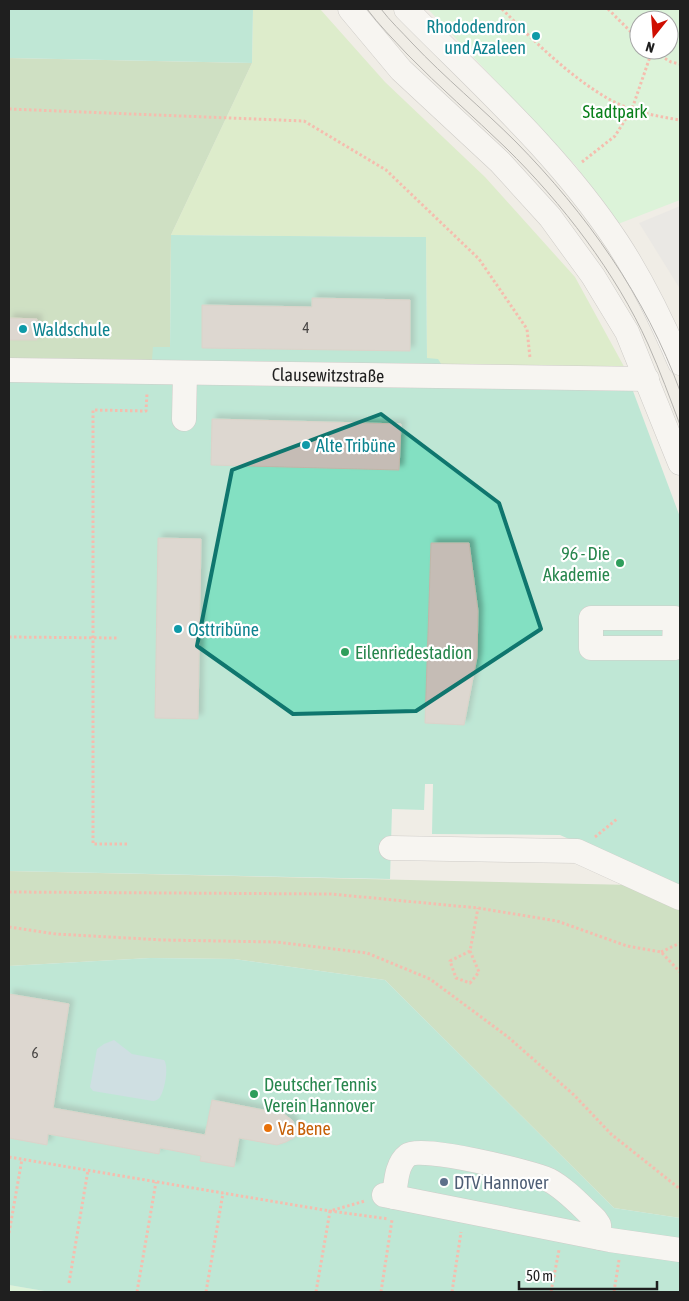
<svg xmlns="http://www.w3.org/2000/svg" width="689" height="1301" viewBox="0 0 689 1301" font-family="'Asap Condensed',sans-serif">
<defs>
<filter id="shadow"><feDropShadow dx="4.5" dy="-4.5" stdDeviation="2.5" flood-color="#0004"/></filter>
</defs>
<rect width="100%" height="100%" fill="#f0ede6"/>
<path fill="#c6ebab" d="M253,9H320L385,82L485,177L575,277L627,372L445,370L427,358L426,237L171,235L252,63Z"/>
<path fill="#a6d09a" d="M9,58L252,63L171,235L170,347L152,360L9,358Z
M9,871L632,885L680,907V1218L614,1208L385,980L234,959L150,958L9,966Z"/>
<path fill="#c3facb" fill-rule="evenodd" d="M428,9H680V200L618,224L576,166ZM639,20H669V50H639Z
M9,1285L50,1292H9Z"/>
<path fill="#83e0c2" d="M9,9H253L252,63L9,58Z
M171,235L426,237L427,358L438,359L445,370L633,391L680,517V889L560,835L432,834L433,784H425L424,810L392,809L390,879L9,871V358L152,360L153,347H170Z
M150,958L234,959L385,980L614,1208L680,1218V1292H50L9,1285V966Z"/>
<path fill="#e3e3e3" d="M680,206V289L639,223Z"/>
<path fill="#a6cede" d="M114,1040L132,1054L164,1060C169,1066 165,1090 160,1097C158,1100 157,1100 153,1101L93,1091L90,1087L91,1082L97,1049L104,1044Z"/>
<path fill="#c5bcb5" stroke="#c2b5a8" filter="url(#shadow)" d="M312,298L410,300V351L202,348V305L312,307Z
M9,318L37,319V340H9Z
M212,419L401,424L399,470L211,465Z
M158,538L201,539L198,719L155,718Z
M431,543H469L478,611L477,657L464,725L425,723Z
M9,994L69,1004L53,1108L205,1135L212,1100L284,1114L293,1121L296,1129L295,1137L286,1142L277,1145L239,1138L234,1167L200,1161L201,1156L160,1148L159,1154L48,1134L47,1145L9,1138Z"/>
<g fill="none" stroke-linecap="round" stroke-linejoin="round">
<g stroke="#a6a6a6" stroke-width="25">
<g id="minor">
<path d="M350,9L401,70L500,162L550,217L593,276L627,332L680,463"/>
<path d="M406,9C479,83 559,154 617,242C642,280 662,321 680,363"/>
<path id="s1" d="M9,370L647,379"/>
<path d="M184,419L185,373"/>
<path d="M591,618H675L674,648H591Z"/>
<path d="M391,848L577,851L680,898"/>
<path d="M384,1195L610,1240L680,1250"/>
<path d="M394,1197C396,1183 396,1164 408,1155C420,1145 532,1172 549,1180C566,1189 581,1206 595,1219L599,1225L600,1238"/>
</g>
</g>
<path stroke="#fb846c" stroke-width="3" stroke-dasharray="2.5 2.5" stroke-linecap="butt" d="M502,9C534,41 568,75 607,98C629,111 655,116 680,120
M608,9L639,40
M652,51L671,62L680,64
M9,109L304,121L386,170L479,259L527,329L530,358
M582,162L615,136L632,109L652,51
M9,637L117,638
M595,837L617,819
M127,844H93V410L146,411L147,393
M9,892L331,894L478,908L557,921L627,946L661,952L680,972
M9,927L56,934L163,940L276,942L367,953L430,979L508,1037L574,1095L611,1134L680,1189
M470,951L450,961L456,978L470,983L479,972L470,951L478,908
M661,952L680,943
M9,1157L330,1211L389,1219
M9,1233L22,1159
M69,1283L88,1170
M137,1292L156,1182
M206,1292L223,1193
M316,1292L330,1211L365,1201
M381,1292L392,1220
M452,1292L461,1232
M551,1292L559,1250
M614,1292L619,1260"/>
<use href="#minor" stroke="#fff" stroke-width="24"/>
<path stroke="#6d6d6d" stroke-width="1" d="M367,9C379,25 393,39 407,54C439,87 474,117 506,148C562,203 616,273 648,344C660,371 670,398 680,425
M381,9C390,21 402,32 412,43C445,78 482,108 516,142C586,213 646,297 680,391"/>
</g>
<path d="M0 0H689V1301H0ZM381,414L499,503L541,629L416,711L293,714L197,646L232,470Z" fill="#f0ede6" fill-opacity=".55" fill-rule="evenodd"/>
<path fill="none" stroke="#0f766e" stroke-width="4" stroke-linejoin="round" d="M381,414L499,503L541,629L416,711L293,714L197,646L232,470Z"/>
<g fill="#0f9aa8" stroke="#fff" stroke-width="2">
<circle cx="536" cy="36" r="5"/>
<circle cx="23" cy="329" r="5"/>
<circle cx="306" cy="445" r="5"/>
<circle cx="178" cy="629" r="5"/>
</g>
<g fill="#2e9e5b" stroke="#fff" stroke-width="2">
<circle cx="620" cy="563" r="5"/>
<circle cx="345" cy="652" r="5"/>
<circle cx="254" cy="1094" r="5"/>
</g>
<circle fill="#e8710a" stroke="#fff" stroke-width="2" cx="268" cy="1128" r="5"/>
<circle fill="#5c6f8a" stroke="#fff" stroke-width="2" cx="444" cy="1182" r="5"/>
<g text-anchor="middle" dominant-baseline="central" stroke-width="4.5" stroke-linejoin="round" paint-order="stroke">
<g font-size="15" fill="#484644">
<text x="306" y="327">4</text>
<text x="35" y="1052">6</text>
</g>
<g font-size="18" fill="#0d838f" stroke="#fff" text-anchor="start">
<text x="526" y="26" text-anchor="end">Rhododendron<tspan x="526" dy="21">und Azaleen</tspan></text>
<text x="33" y="329">Waldschule</text>
<text x="316" y="445">Alte Tribüne</text>
<text x="188" y="629">Osttribüne</text>
</g>
<g font-size="18" fill="#0a801c" stroke="#fff">
<text x="615" y="111">Stadtpark</text>
</g>
<g font-size="18" fill="#1f1f1f" stroke="#fff">
<text stroke="none"><textPath href="#s1" startOffset="319">Clausewitzstraße</textPath></text>
</g>
<g font-size="18" fill="#27864d" stroke="#fff" text-anchor="start">
<text x="610" y="553" text-anchor="end">96 - Die<tspan x="610" dy="21">Akademie</tspan></text>
<text x="355" y="652">Eilenriedestadion</text>
<text x="264" y="1084">Deutscher Tennis<tspan x="264" dy="21">Verein Hannover</tspan></text>
</g>
<g font-size="18" fill="#c56008" stroke="#fff" text-anchor="start">
<text x="278" y="1128">Va Bene</text>
</g>
<g font-size="18" fill="#4e5e75" stroke="#fff" text-anchor="start">
<text x="454" y="1182">DTV Hannover</text>
</g>
</g>
<rect width="689" height="1301" fill="none" stroke="#1f1f1f" stroke-width="20"/>
<g transform="translate(654 35) rotate(197)"><circle r="24" fill="#ffffff" stroke="#a5a5a5"/>
<path d="M0-4L9 19L0 12L-9 19Z" fill="#cf0e00"/>
<text y="-8" font-size="14" font-weight="bold" text-anchor="middle" fill="#1f1f1f">N</text>
</g>
<path d="M519 1281v8h138v-8" fill="none" stroke="#1f1f1f" stroke-width="2.5"/>
<text x="526" y="1281" font-size="15" fill="#1f1f1f" stroke="#ffffff" stroke-width="4" paint-order="stroke">50 m</text>
</svg>
